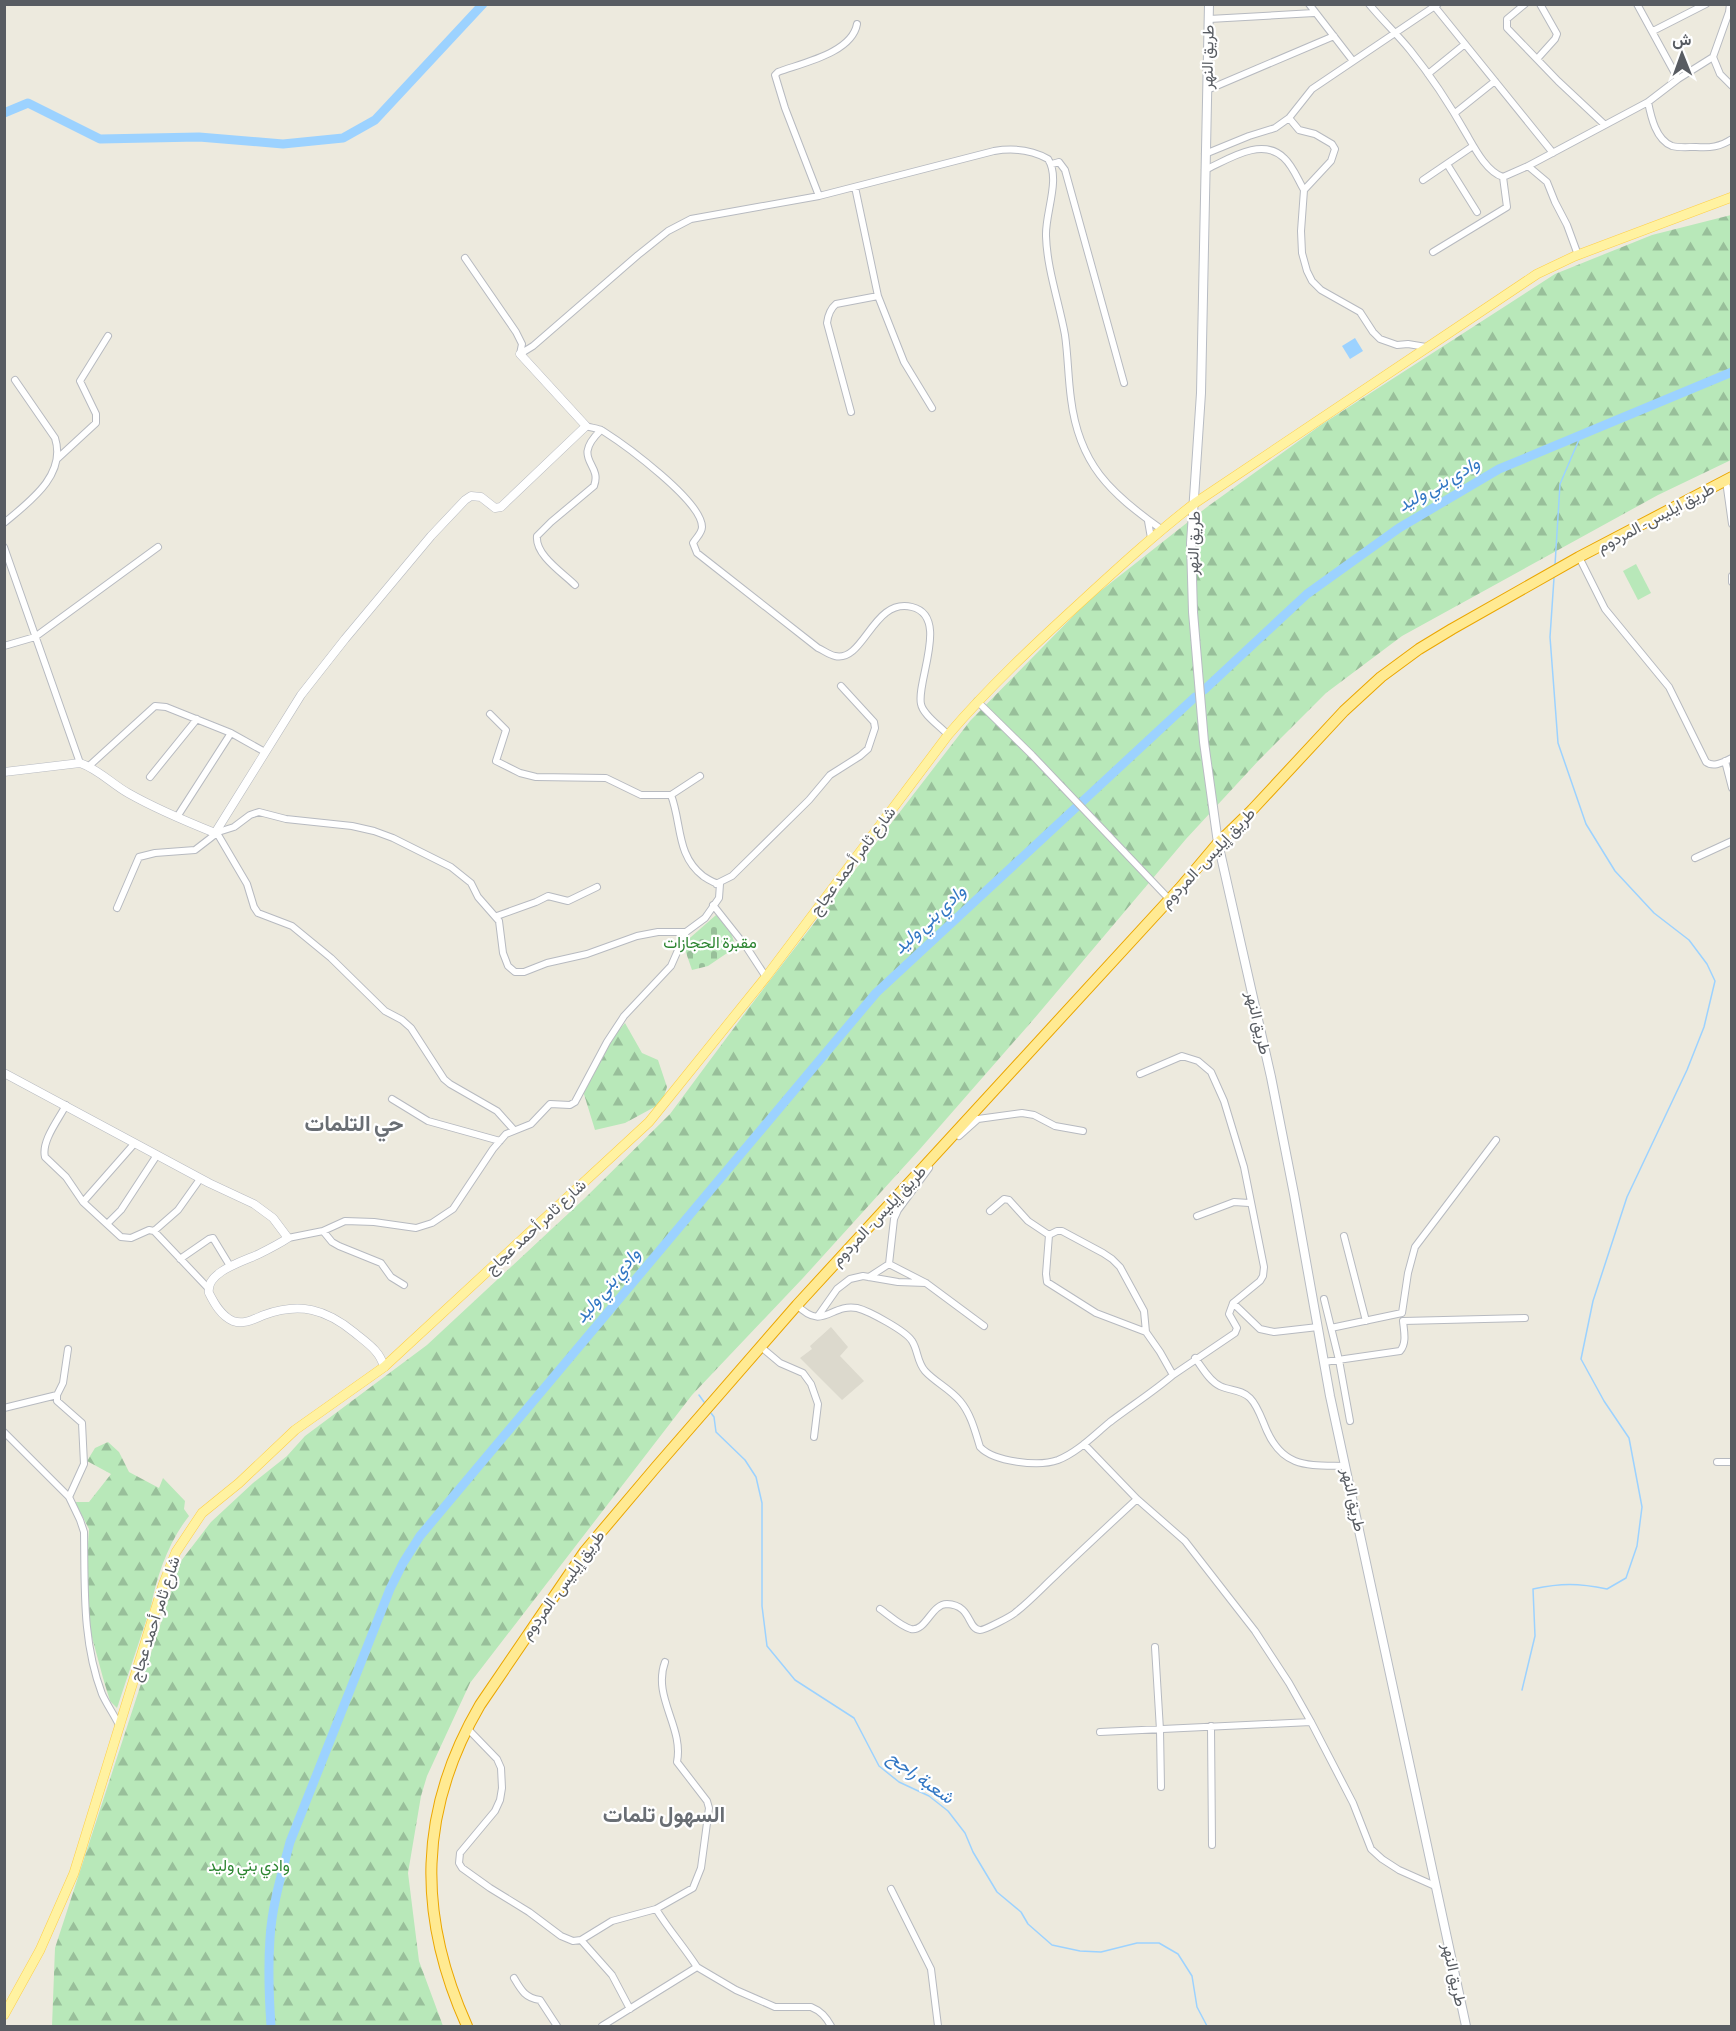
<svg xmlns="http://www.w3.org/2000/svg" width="1736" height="2031" viewBox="0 0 1736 2031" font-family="'Alegreya Sans',Vazirmatn,sans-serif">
<defs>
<pattern id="forest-firs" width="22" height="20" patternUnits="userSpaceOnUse" patternTransform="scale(1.5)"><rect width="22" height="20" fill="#b8e8b9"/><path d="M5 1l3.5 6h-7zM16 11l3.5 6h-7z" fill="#98bf9a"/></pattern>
<pattern id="cemetery-stones" width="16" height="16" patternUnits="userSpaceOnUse" patternTransform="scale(1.5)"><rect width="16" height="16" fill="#b8e8b9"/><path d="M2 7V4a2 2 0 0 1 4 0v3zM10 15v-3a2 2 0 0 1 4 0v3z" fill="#98bf9a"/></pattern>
</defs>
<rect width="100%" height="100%" fill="#edeade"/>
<path fill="#dcd9cd" d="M831,1327L848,1347L840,1356L864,1381L842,1400L800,1358L812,1349L810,1346Z"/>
<path fill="url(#forest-firs)" d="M1731,215V460L1658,495L1402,636L1326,693L1260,759L1186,839L1033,1020L920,1149L803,1278L692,1395L470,1683L427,1776L421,1796L408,1873L419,1961L443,2026H52L55,1948L181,1561L211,1522L253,1483L287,1456L305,1436L427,1345L584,1199L670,1114L748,1009L970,721L1089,600L1207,507L1321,425L1555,274L1652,235Z
M625,1023L642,1053L658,1060L667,1087L662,1103L625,1123L595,1130L583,1091C590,1082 591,1074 595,1064C601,1049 614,1036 625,1023Z
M108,1442L119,1452L129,1472L159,1488L163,1478L185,1501L184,1509L189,1516C169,1541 157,1575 151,1606L117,1708L110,1701L103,1678L89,1626L87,1560L89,1529L75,1502H89L111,1474L87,1461L95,1448Z"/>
<path fill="url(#cemetery-stones)" d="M716,915L731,933L736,947L708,966L692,970L683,944Z"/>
<path fill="#b8e8b9" d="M1636,564L1651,593L1638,600L1623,571Z"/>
<path fill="#9cd2ff" d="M1355,338L1363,351L1350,359L1342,346Z"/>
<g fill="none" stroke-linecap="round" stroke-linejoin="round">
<path stroke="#9cd2ff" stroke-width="1.5" d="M1555,565L1560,484L1581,435
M699,1395L704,1402
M711,1413L714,1417L716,1432L745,1460L756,1477L762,1503V1606L767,1646L795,1680L854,1718L879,1766L899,1782L929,1796L948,1811L965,1833L973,1852L997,1892L1021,1912L1028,1924L1052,1945L1080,1951L1101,1952L1137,1943H1159L1178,1954L1192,1976L1197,2007L1207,2026
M1522,1690L1535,1636L1533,1589C1561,1583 1578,1583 1607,1589L1626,1578L1637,1546L1642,1507L1629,1438L1604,1401L1581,1359L1593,1301L1627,1197L1687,1070L1704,1027L1715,981L1707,964L1689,940L1654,913L1615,871L1586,824L1558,743L1550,637L1554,578"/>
<path stroke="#9cd2ff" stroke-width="9" d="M4,113L28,103L100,139L199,137L283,144L343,138L375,120L483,4
M1204,690L1307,594L1399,528L1499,469L1732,372
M271,2026C269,1997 268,1967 270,1938C272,1905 282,1873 290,1842L390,1589L403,1563L420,1536L876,993L1195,697"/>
<g stroke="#b7bac0" stroke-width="8">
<path id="minor" d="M1309,4L1353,61
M1369,4C1382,20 1397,34 1410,50C1431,76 1450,105 1467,135C1475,149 1487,172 1503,177L1528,166L1648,102L1678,79L1713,57
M1525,4L1507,19V28L1558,81L1605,125
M1637,4L1678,79
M1730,4L1729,12L1713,57L1720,74L1732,86
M1435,7L1553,153
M1209,19L1314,13
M1653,31L1706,4
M1537,59L1555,39L1557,34L1540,4
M1428,74L1465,44
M1207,90L1334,36
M1648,102C1651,117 1656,140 1672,146C1679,148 1688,147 1696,147C1710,148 1720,147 1732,139
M1455,113L1495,81
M1289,118L1299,130L1315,134L1332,144L1335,149L1331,161L1304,190L1301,231L1302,253L1307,271L1312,281L1321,290L1360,312L1373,332L1380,339L1397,345L1408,344L1426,347
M1205,154L1249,136L1275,128L1289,118L1312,89L1438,4
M1052,164L1059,162L1065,170L1124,383
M1447,164L1477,212
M1528,166L1547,182L1555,202L1567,225L1578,255
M1205,170C1227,160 1262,136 1284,158C1293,166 1298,180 1304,190
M1423,180L1473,146
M855,187L878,296L904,362L932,408
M819,196L785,108L775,75L778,72C802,63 852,53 857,24
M1433,252L1507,207L1503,177
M465,258L516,332L522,344L520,354
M520,354L533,346L638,255L668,231L691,219L819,196L994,151C1012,148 1032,150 1048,159C1061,179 1045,213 1046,236C1047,269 1059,302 1065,335C1068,356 1068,377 1071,399C1079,464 1110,493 1161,529
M851,412L827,323C828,315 830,309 836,304L878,296
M586,426C591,428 598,428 603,431C625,445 702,501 702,527C702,533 696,538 693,543L697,553L818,648C823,650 829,655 835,656C864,663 873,597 912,607C950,616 916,682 921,704C923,715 940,726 948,735
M57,459L96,423V414L80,381L108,336
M1726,481L1732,524
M1148,521L1151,538
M4,523C29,502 67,475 55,438L15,380
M4,547L80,763
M1579,557L1605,609L1669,687L1706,762C1714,768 1723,762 1732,758
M1732,576V582
M575,585C563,573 535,555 537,536L551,522L594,486C603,463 570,460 601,430
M4,646L35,637L158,547
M977,701L1032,755L1170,900
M490,714L506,730L496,761L520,773L536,777L606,778L641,795H671
M1725,761L1732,788
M89,766L155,706L166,707L231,733L265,752
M150,777L197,719
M177,817L231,733
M217,833L247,884L254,907L258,913L292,926L331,958L385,1011L402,1020L411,1028L444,1079L450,1084L497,1111L514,1130
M1695,858L1732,841
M716,884L732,876L809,800L830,775L860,756L868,749L875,728L874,722L841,686
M713,905L747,948L766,977
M117,908L139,857L155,853L195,850L217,833H215L234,827L250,815L259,812L286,819L352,826L374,831L393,838L451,867L471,883L478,897L499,921L503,953L508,966L515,972H524L547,963L587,954L637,936L658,932H686
M497,916L536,902L548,896L568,901L597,887
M1140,1074L1182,1056L1198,1061L1211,1072L1224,1101L1244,1167L1264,1267L1263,1276L1260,1281L1233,1303L1229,1314L1237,1328L1235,1333L1173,1375
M392,1099L428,1121L500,1141
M66,1105C59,1119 41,1141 45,1157L66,1177L83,1202L121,1237L131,1238L149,1230L154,1231L208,1288
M959,1136L978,1119L1022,1113L1034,1115L1055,1126L1083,1131
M83,1202L134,1144
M990,1211L1004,1199L1009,1200L1028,1221L1049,1235
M1197,1216L1234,1202L1249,1203
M107,1224L121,1210L157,1155
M154,1231L178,1210L200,1179
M323,1231L332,1242L339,1246L381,1263L391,1277L404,1285
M1344,1236L1366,1321
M288,1238L323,1231L345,1221L374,1222L416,1228L432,1223L453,1209L493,1149L506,1134L531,1124L550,1104L570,1105L575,1102L607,1042L624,1016L671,966L686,932L705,918L719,898L720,884C713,883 709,880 703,876C676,855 682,824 671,795L700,776
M180,1259L209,1239L213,1238L230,1266
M889,1264L926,1283L984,1326
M869,1277L889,1264L894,1219L898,1210L929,1168
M1324,1299L1339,1360L1350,1421
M1233,1303L1260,1329L1274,1332L1318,1327
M797,1305C823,1332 831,1303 857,1308C869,1311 906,1331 912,1341C918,1350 917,1362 925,1371C935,1382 950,1389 960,1401C971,1414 975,1431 980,1447C994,1462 1039,1467 1058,1460C1078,1452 1094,1435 1110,1422C1131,1406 1153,1392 1173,1375L1160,1352L1146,1332L1144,1311L1120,1267L1112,1259L1103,1253L1062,1231H1057L1049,1235L1046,1274L1047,1282L1096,1313L1146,1332
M818,1316L837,1289L850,1279L863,1276L898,1282L926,1283
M1331,1328L1402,1313L1408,1273L1415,1247L1496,1140
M761,1347L780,1363L803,1373L811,1384L818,1404L814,1437
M68,1349L63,1383L57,1395V1401L82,1423L84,1464L69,1497
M1195,1358C1202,1367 1209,1381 1220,1386C1230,1391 1241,1389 1250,1398C1258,1406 1262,1420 1267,1431C1284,1469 1309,1465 1345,1466
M1324,1362L1400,1351C1407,1343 1404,1331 1403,1321L1525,1318
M4,1408L57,1395
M4,1432L69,1497L80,1520L84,1532C85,1588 82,1641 102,1694C107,1705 115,1716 120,1727
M1084,1444L1137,1499L1185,1541L1255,1631L1289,1683L1311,1722L1353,1803L1371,1849L1382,1859L1399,1870L1435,1886
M1717,1462H1732
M880,1609C889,1615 900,1626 911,1629C926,1632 931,1604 947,1604C972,1605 967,1629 980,1630C983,1631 1012,1616 1016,1612C1030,1601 1043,1587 1056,1575C1083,1549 1110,1524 1137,1499
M1155,1647L1160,1730L1161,1787
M1211,1726L1212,1845
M467,1728L497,1759L501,1768L502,1788L500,1800L495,1811L460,1853L459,1863L462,1868L490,1888L529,1912L561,1936L573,1941L581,1940L612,1921L656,1909L693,1888L701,1868L709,1808L707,1801L677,1762C684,1727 652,1697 665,1662
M1100,1732L1311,1722
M891,1889L931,1969L938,2026
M656,1909C669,1930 684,1947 697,1967
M581,1940L612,1975L630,2009
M514,1978C521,1990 525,1998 540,2000L557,2026
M602,2026L697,1967L736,1990L775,2007H811C821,2011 826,2017 831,2026"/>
</g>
<g stroke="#b7bac0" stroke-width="9">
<path id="tertiary" d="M4,772L80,763C98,769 112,784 128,793C156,809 185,821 215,833L301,695L345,639L431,536L465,500L471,496L481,497L495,508L501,507L586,426L520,354
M4,1073L209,1183L254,1204L273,1218L288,1238C279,1244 269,1249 259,1254C244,1261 205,1272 209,1293C214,1303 221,1316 233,1321C244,1325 254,1319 264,1315C300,1302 326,1309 355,1333C367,1343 380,1351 384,1367"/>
</g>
<g stroke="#b8bcc3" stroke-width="10">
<path id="secondary" d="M1209,4L1201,393L1191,543L1193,612L1204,742L1218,843L1271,1077L1294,1194L1330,1396L1466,2026"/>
</g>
<g stroke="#ffcf46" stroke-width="10">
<path id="primary" d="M4,2015L40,1950L74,1873L163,1585L176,1552L202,1513L239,1483L295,1430L384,1367L649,1122L766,977L948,735C989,687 1035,644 1081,602C1118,568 1155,534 1195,503L1537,274L1575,256L1732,197"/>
</g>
<g stroke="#eba600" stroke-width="12">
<path id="trunk" d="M467,2026C417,1915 418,1811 480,1705L585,1551L656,1467L797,1305L1180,888L1218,843L1252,810L1344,711L1381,677L1419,649L1452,629L1579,557L1732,477"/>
</g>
<use href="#minor" stroke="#fff" stroke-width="6"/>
<use href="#tertiary" stroke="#fff" stroke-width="8"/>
<use href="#secondary" stroke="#fff" stroke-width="8"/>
<use href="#primary" stroke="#fff2a1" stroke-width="9"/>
<use href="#trunk" stroke="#ffea92" stroke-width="10"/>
</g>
<g text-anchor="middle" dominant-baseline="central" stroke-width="4.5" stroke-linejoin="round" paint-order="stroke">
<g font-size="16" fill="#585c62" stroke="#fff">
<text transform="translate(1208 57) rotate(-89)">طريق النهر</text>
<text transform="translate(1656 518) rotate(-28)">طريق ايليس- المردوم</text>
<text transform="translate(1194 543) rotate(-88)">طريق النهر</text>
<text transform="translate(1208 858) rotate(-47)">طريق إيليس- المردوم</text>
<text transform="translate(853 861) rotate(-53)">شارع ثامر أحمد عجاج</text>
<text transform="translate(1258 1023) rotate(77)">طريق النهر</text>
<text transform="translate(879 1216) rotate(-47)">طريق إيليس- المردوم</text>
<text transform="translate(536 1227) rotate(-43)">شارع ثامر أحمد عجاج</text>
<text transform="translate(1353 1500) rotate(78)">طريق النهر</text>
<text transform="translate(563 1585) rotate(-54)">طريق إيليس- المردوم</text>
<text transform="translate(155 1619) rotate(-72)">شارع ثامر أحمد عجاج</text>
<text transform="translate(1454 1975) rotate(78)">طريق النهر</text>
</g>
<g font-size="16" fill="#2c8531" stroke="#fff">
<text x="710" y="943">مقبرة الحجازات</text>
<text x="249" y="1866">وادي بني وليد</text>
</g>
<g font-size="18" font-style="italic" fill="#3277c4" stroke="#fff">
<text transform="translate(1439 485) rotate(-30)">وادي بني وليد</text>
<text transform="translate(930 920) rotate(-43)">وادي بني وليد</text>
<text transform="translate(608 1286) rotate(-50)">وادي بني وليد</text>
<text transform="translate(920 1778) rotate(36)">شعبة راجح</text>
</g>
<g font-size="22" font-weight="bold" fill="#696e74" stroke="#fff">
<text x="354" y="1124">حي التلمات</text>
<text x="664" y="1815">السهول تلمات</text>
</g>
</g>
<rect width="1736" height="2031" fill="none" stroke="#585c62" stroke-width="12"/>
<g transform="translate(1682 54) rotate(359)" stroke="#ffffff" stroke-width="4.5" paint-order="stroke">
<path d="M0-4.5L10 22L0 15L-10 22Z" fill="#585c62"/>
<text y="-9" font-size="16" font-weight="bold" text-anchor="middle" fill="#585c62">ش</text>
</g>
</svg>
